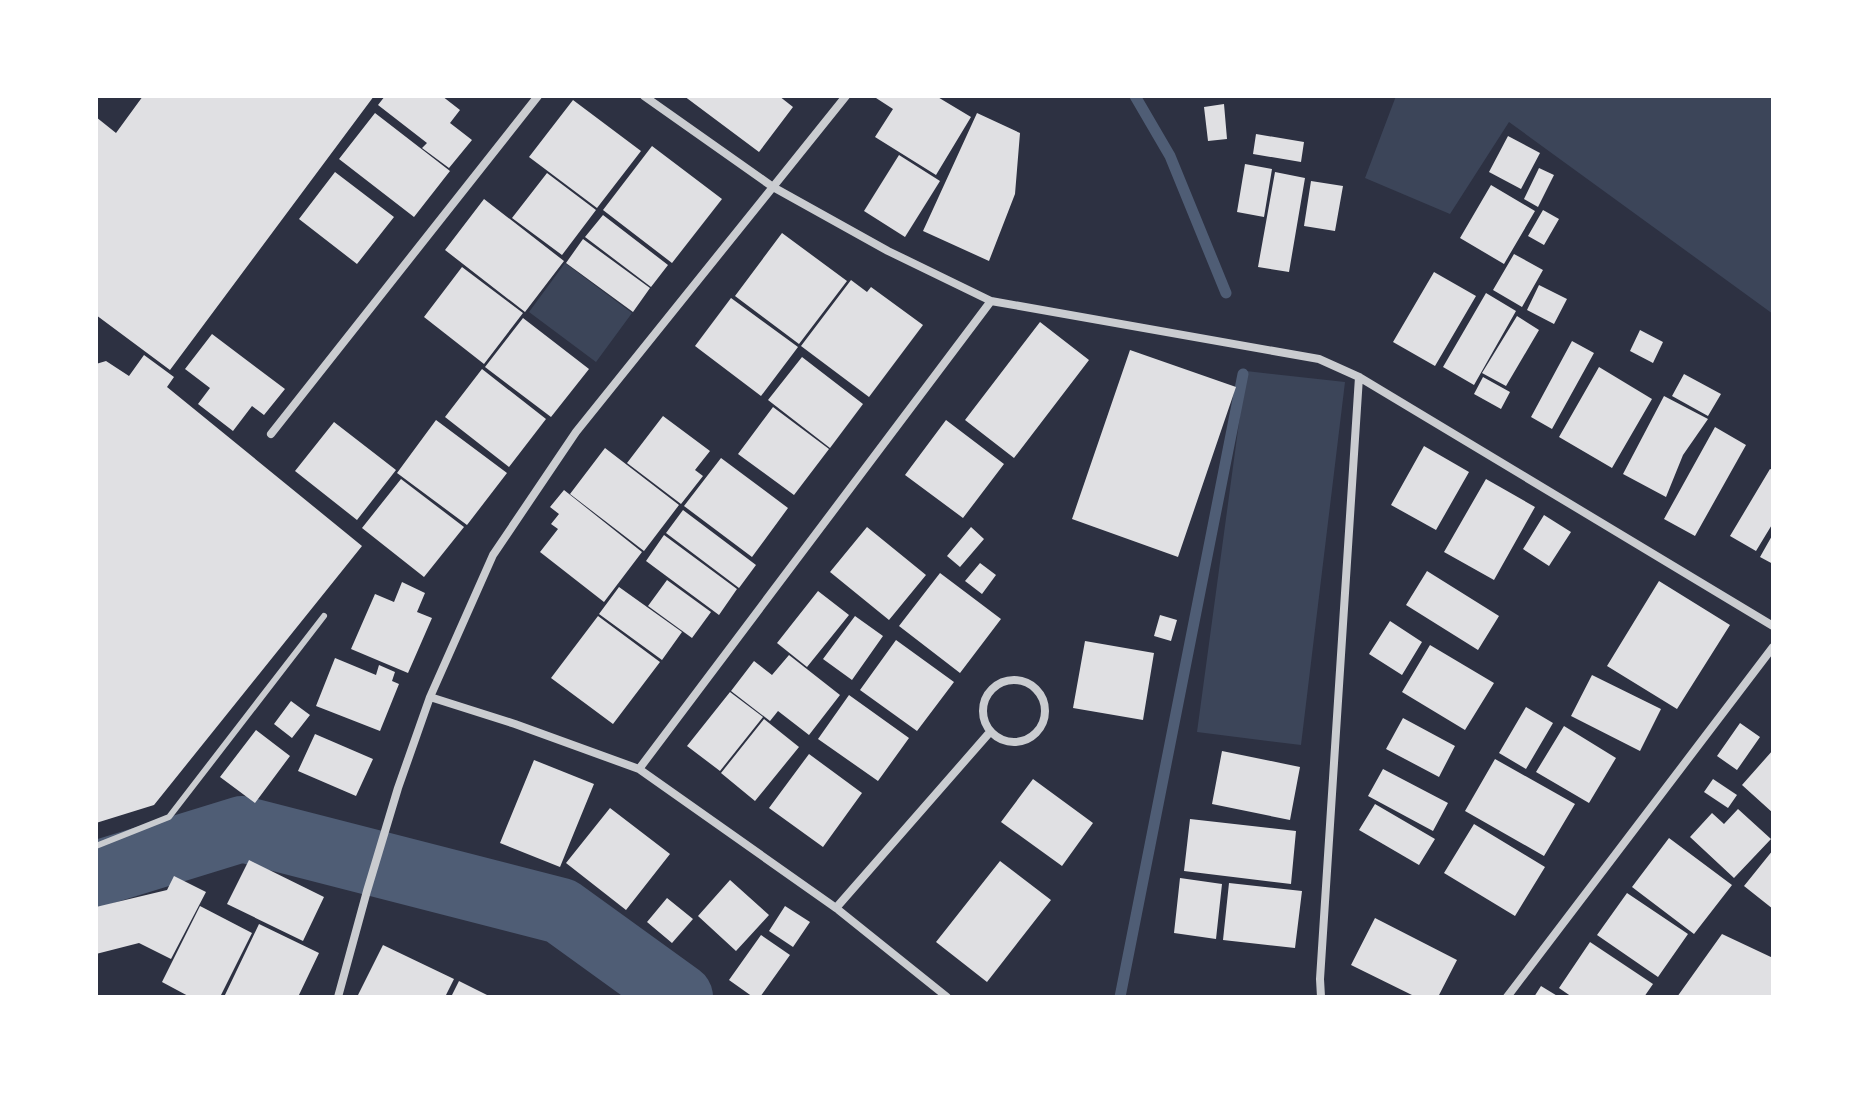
<svg xmlns="http://www.w3.org/2000/svg" width="1869" height="1093" viewBox="0 0 1869 1093" font-family="Lato,sans-serif">
<rect width="100%" height="100%" fill="#2d3142"/>
<path fill="#3c4559" d="M1396,96H1773V314L1509,122L1450,214L1365,178Z
M565,263L632,313L596,362L529,312Z
M1246,371L1345,382L1301,745L1197,732Z"/>
<g fill="none" stroke-linecap="round" stroke-linejoin="round">
<path stroke="#4f5d75" stroke-width="11" d="M1135,96L1170,156L1226,293
M1120,997L1243,374"/>
<path stroke="#4f5d75" stroke-width="66" d="M96,874L242,829L561,911L680,997"/>
</g>
<path fill="#e0e0e3" d="M143,96H374L170,370L96,315V117L116,133Z
M385,96H442L460,110L450,123L472,140L449,168L422,148L427,143L378,105Z
M684,96H779L793,107L759,152Z
M877,96H936L971,117L936,175L875,137L893,109L876,98Z
M573,100L641,151L597,208L529,157Z
M1224,104L1227,139L1208,141L1204,107Z
M375,113L450,171L414,217L339,159Z
M977,113L1020,133L1015,194L989,261L923,231Z
M1256,134L1304,142L1301,162L1253,154Z
M1508,136L1540,153L1521,189L1489,172Z
M652,146L722,199L672,263L603,210Z
M899,155L940,181L905,237L864,211Z
M1245,164L1272,169L1264,217L1237,212Z
M1539,168L1554,175L1538,207L1524,199Z
M335,172L394,217L357,264L299,219Z
M1275,172L1305,178L1289,272L1258,267Z
M547,173L596,210L562,255L512,218Z
M1311,181L1343,186L1335,231L1304,226Z
M1491,185L1535,211L1504,264L1460,238Z
M484,199L564,261L525,312L445,250Z
M1543,210L1559,219L1544,245L1528,236Z
M603,215L668,265L651,287L585,237Z
M782,233L847,281L799,344L735,296Z
M583,239L650,288L633,312L566,263Z
M1514,254L1543,270L1522,307L1493,290Z
M462,267L523,313L484,364L424,317Z
M1434,272L1476,296L1435,366L1393,342Z
M851,280L867,292L871,287L923,325L869,397L801,346Z
M1539,285L1567,299L1554,324L1527,310Z
M1486,293L1516,311L1474,385L1443,367Z
M731,298L798,347L761,396L695,346Z
M1517,316L1539,330L1506,386L1482,373Z
M523,318L589,369L551,417L485,367Z
M1040,322L1089,360L1014,458L965,420Z
M1640,330L1663,342L1653,363L1630,351Z
M212,334L285,389L264,415L252,406L233,431L198,404L210,388L185,369Z
M1572,341L1594,353L1552,429L1531,417Z
M1130,350L1236,387L1178,557L1072,519Z
M144,355L174,377L167,387L362,546L154,805L96,823V364L106,361L129,376Z
M802,357L863,404L830,448L768,400Z
M1599,367L1652,399L1612,468L1559,437Z
M482,369L546,419L509,467L445,417Z
M1684,374L1721,394L1708,416L1672,396Z
M1483,377L1510,392L1501,409L1474,394Z
M1664,396L1708,419L1683,455L1666,497L1623,474Z
M773,407L829,449L794,495L738,454Z
M663,416L710,451L695,470L703,476L681,504L627,463Z
M436,420L507,473L467,525L397,473Z
M946,420L1004,464L963,518L905,475Z
M334,422L396,470L357,520L295,471Z
M1715,427L1746,445L1695,536L1664,519Z
M1424,446L1469,472L1436,530L1391,505Z
M605,448L679,505L644,551L570,494Z
M721,458L788,508L752,557L684,506Z
M1770,469L1773,470V523L1756,551L1730,536Z
M401,479L464,527L424,577L362,528Z
M1486,479L1535,507L1494,580L1444,552Z
M564,490L642,552L604,602L540,552L558,529L551,524L559,514L550,507Z
M683,510L756,565L739,588L666,533Z
M1544,515L1571,532L1549,566L1523,549Z
M867,527L926,575L889,620L830,572Z
M971,527L984,539L960,567L947,556Z
M1773,534V564L1760,557Z
M664,535L737,589L719,615L646,561Z
M980,563L996,575L982,594L965,581Z
M1427,571L1499,616L1478,650L1406,605Z
M940,573L1001,619L960,673L899,626Z
M667,580L711,612L692,638L648,606Z
M1659,581L1730,625L1677,709L1607,666Z
M402,582L425,593L417,612L432,618L408,673L351,649L375,594L394,602Z
M619,587L682,632L662,660L599,614Z
M818,591L849,615L807,667L777,643Z
M1160,615L1177,620L1171,641L1154,636Z
M598,616L660,662L613,724L551,678Z
M855,616L883,636L852,680L823,659Z
M1390,621L1422,642L1402,675L1369,654Z
M896,640L954,682L917,731L860,690Z
M1085,641L1154,653L1143,720L1073,708Z
M1430,645L1494,683L1465,730L1402,692Z
M789,655L840,695L809,735L778,711L770,721L731,691L754,661L772,675Z
M335,658L376,675L379,665L395,672L392,681L399,684L380,731L316,706Z
M1592,675L1661,709L1640,751L1571,716Z
M730,692L763,717L720,771L687,746Z
M849,695L909,738L878,781L818,739Z
M291,701L310,715L292,738L274,724Z
M1526,707L1553,723L1526,769L1499,753Z
M1403,718L1455,746L1439,777L1386,749Z
M764,719L799,747L755,801L721,773Z
M1740,723L1760,737L1737,770L1717,756Z
M1564,726L1616,758L1589,803L1536,772Z
M256,730L290,756L255,803L220,777Z
M315,734L373,759L356,796L298,771Z
M1773,750V813L1742,785Z
M1222,751L1300,767L1290,820L1212,804Z
M809,754L862,793L823,847L769,808Z
M1495,759L1575,804L1544,856L1465,811Z
M534,760L594,784L560,867L500,843Z
M1383,769L1448,803L1433,831L1368,796Z
M1033,779L1093,823L1062,866L1001,822Z
M1713,779L1737,795L1728,808L1704,792Z
M1375,804L1435,839L1419,865L1359,830Z
M610,808L670,854L626,910L566,863Z
M1738,809L1771,839L1734,878L1690,837L1712,813L1724,824Z
M1190,819L1296,831L1291,884L1184,871Z
M1474,824L1545,867L1515,916L1444,873Z
M1669,838L1732,885L1694,934L1632,887Z
M1773,850V909L1744,886Z
M249,860L324,897L303,941L227,904Z
M1000,861L1051,900L987,982L936,942Z
M174,876L206,892L171,959L139,943L96,954V907L167,890Z
M1180,878L1222,884L1216,939L1174,933Z
M730,880L769,915L736,951L698,916Z
M1229,883L1302,891L1295,948L1223,940Z
M1627,893L1688,934L1658,977L1597,935Z
M667,898L693,919L672,943L647,922Z
M200,906L252,933L220,997H190L162,982Z
M785,906L810,922L793,947L769,931Z
M1375,918L1457,960L1438,997H1416L1351,965Z
M259,924L319,953L298,997H224Z
M1722,934L1773,958V997H1677Z
M761,935L790,955L760,997H753L729,980Z
M1590,942L1653,984L1644,997H1572L1559,988Z
M383,945L454,979L445,997H357Z
M459,981L491,997H451Z
M1541,986L1559,997H1534Z"/>
<g fill="none" stroke-linecap="round" stroke-linejoin="round">
<path stroke="#caccd0" stroke-width="6" d="M96,846L169,817L324,616"/>
<path stroke="#caccd0" stroke-width="8" d="M644,96L773,187L888,251L991,301L1319,359L1359,377L1773,626
M271,434L538,96
M983 711a31 31 0 1 1 62 0a31 31 0 1 1-62 0Z
M430,697L515,724L639,769L836,908L947,997
M639,769L991,301
M836,908L990,732
M338,997L367,891L398,788L430,697L493,555L576,432L846,96
M1321,997L1320,979L1359,377
M1507,997L1773,647"/>
</g>
<rect width="1869" height="1093" fill="none" stroke="#ffffff" stroke-width="196"/>
</svg>
